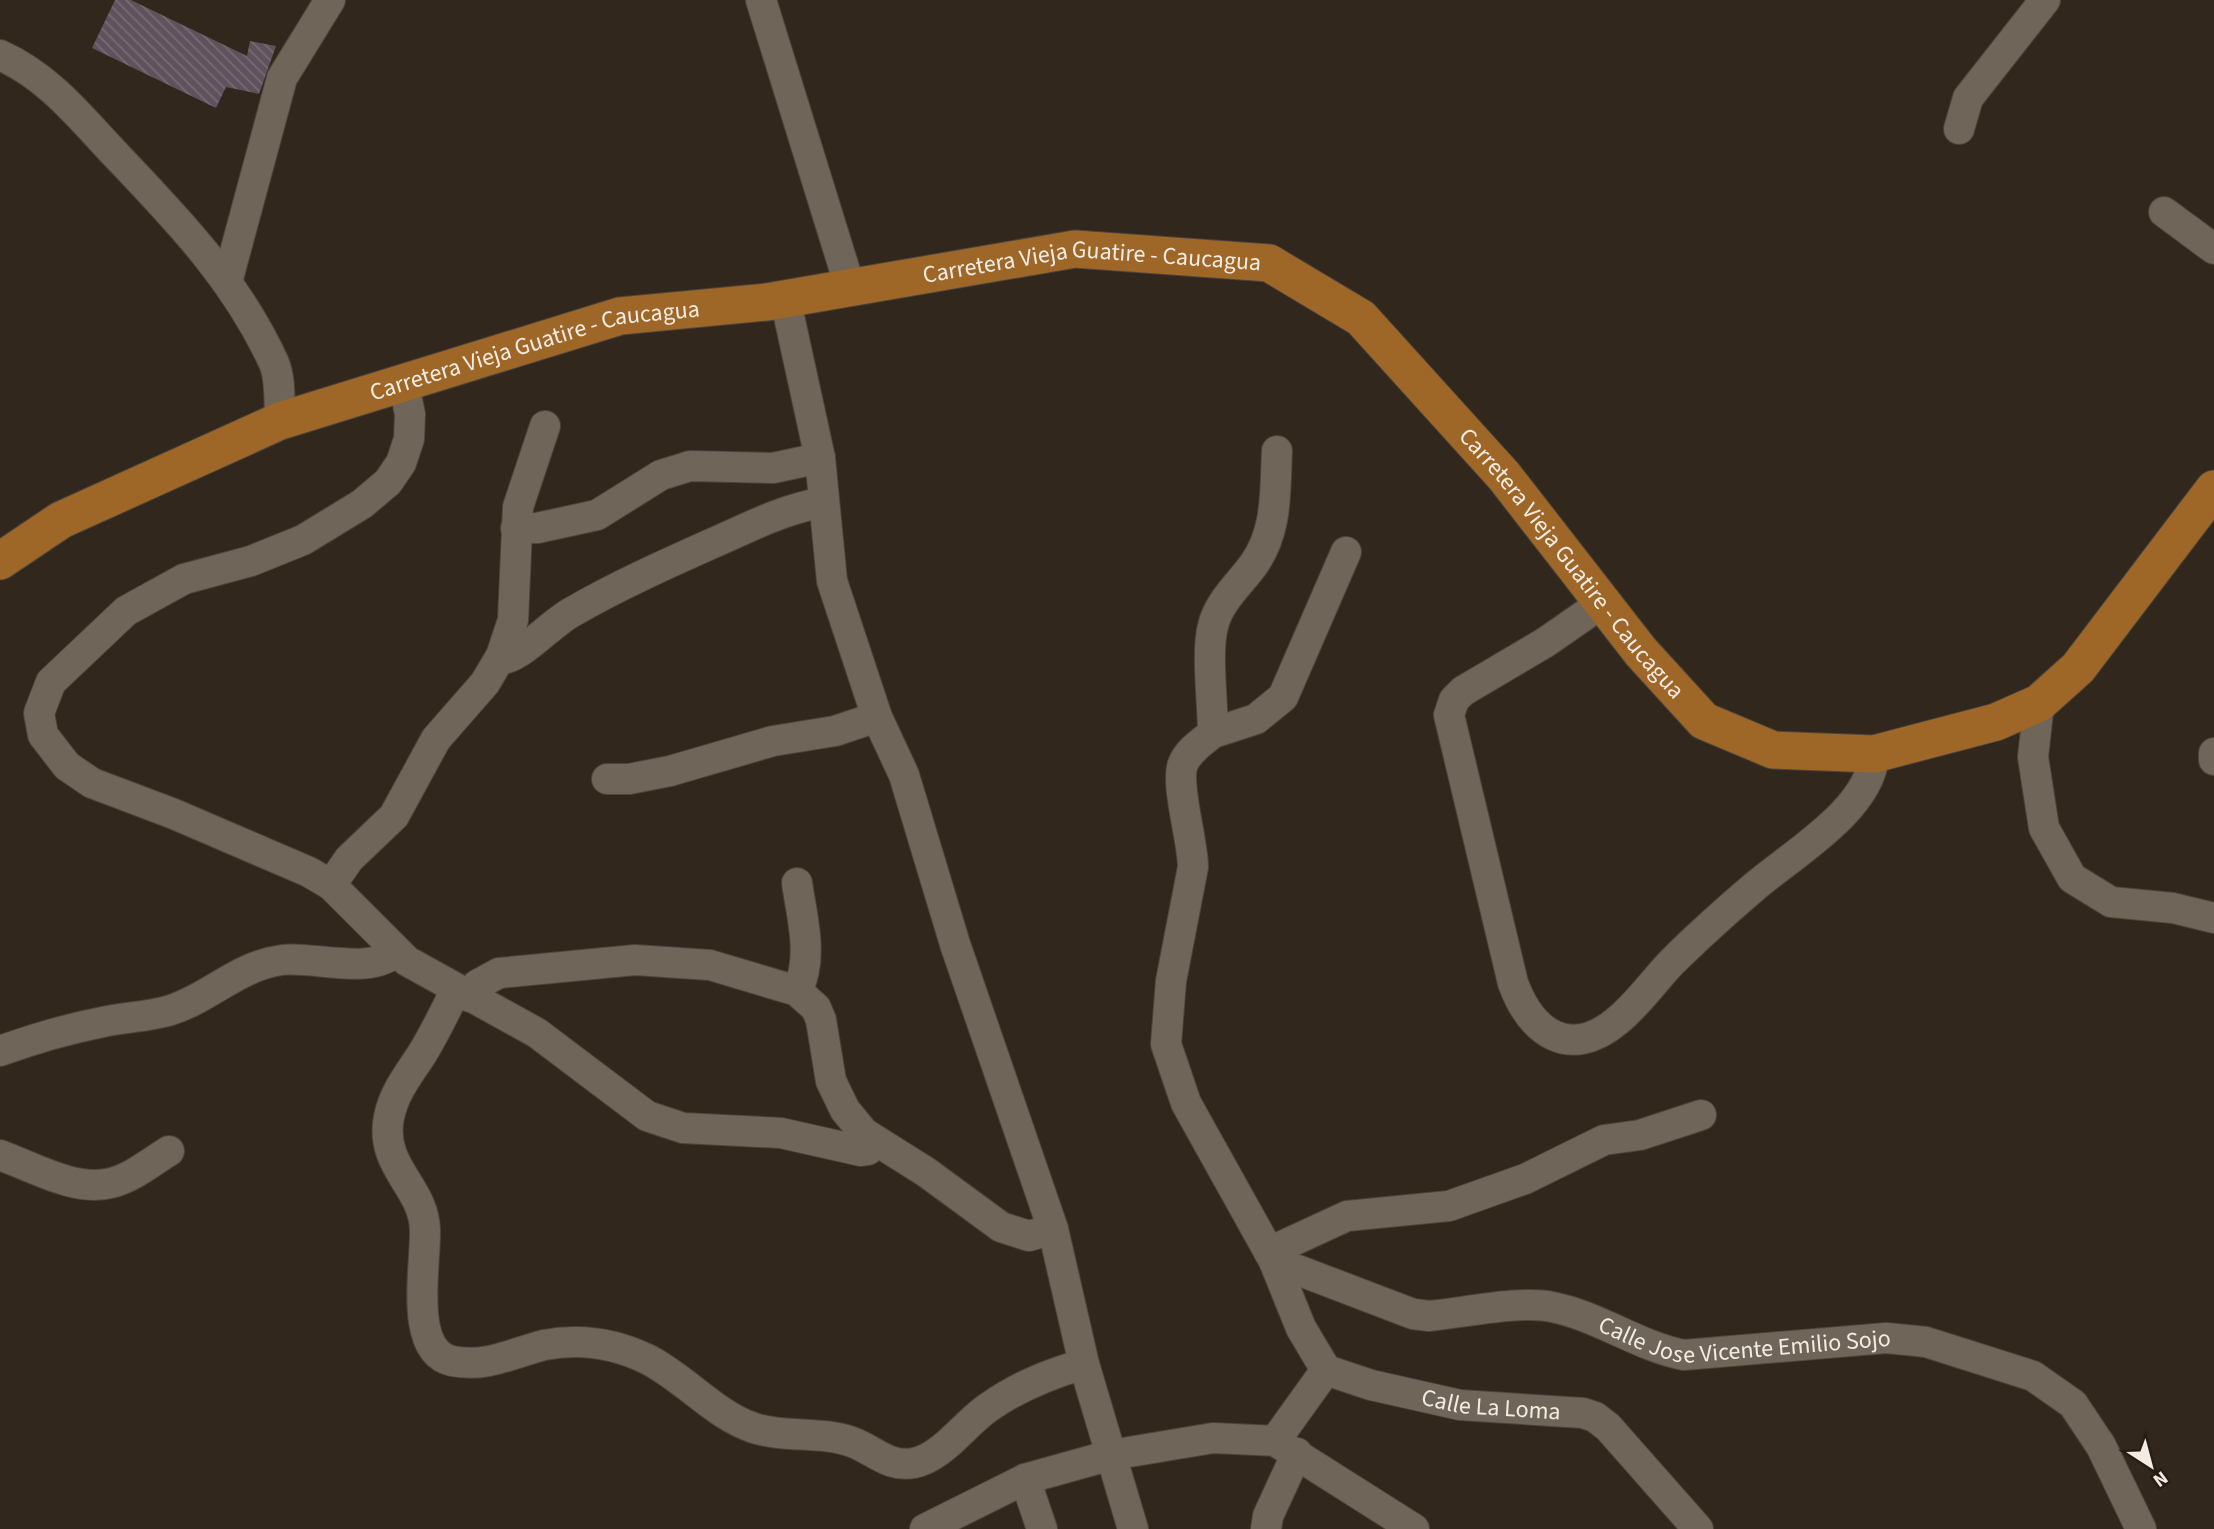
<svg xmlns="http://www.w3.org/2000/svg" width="2214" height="1529" viewBox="0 0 2214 1529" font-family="'Source Sans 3',sans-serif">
<defs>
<pattern id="building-back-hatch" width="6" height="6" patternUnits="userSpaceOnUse" patternTransform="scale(1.75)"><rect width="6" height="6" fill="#5f525c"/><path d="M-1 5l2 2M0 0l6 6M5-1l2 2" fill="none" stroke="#766b73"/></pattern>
</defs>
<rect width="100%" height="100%" fill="#31271d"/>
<path fill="url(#building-back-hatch)" d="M115,0H131L247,56L250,41L276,46L259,94L226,87L216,108L92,48Z"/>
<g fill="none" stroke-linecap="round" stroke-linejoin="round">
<g stroke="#4d453c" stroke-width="32">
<g id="minor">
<path d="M761,0L850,287"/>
<path d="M0,55C49,77 80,117 116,155C178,220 236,280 274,363C281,379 279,404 280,421"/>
<path d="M1959,129L1968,98L2045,0"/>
<path d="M2164,212L2214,249"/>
<path d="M227,282L282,78L330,0"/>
<path d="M785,298L820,458L832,581L877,717L904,775L955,944L1053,1229L1084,1364L1133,1529"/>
<path d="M403,381L410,414L409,439L401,463L388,482L362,504L303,540L251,561L184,579L126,611L51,682L39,713L43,735L67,766L92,783L174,814L309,872L331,885L407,961L537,1033L647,1116L683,1128L781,1133L861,1151L868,1150L875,1143"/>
<path d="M1277,451C1275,490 1278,530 1254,564C1239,585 1219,601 1213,626C1206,651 1213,705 1213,733C1202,742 1188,751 1183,764C1175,783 1193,841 1193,867L1171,981L1166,1044L1186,1103L1274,1261L1301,1328L1326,1370"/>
<path d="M516,528H537L597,515L661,475L690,466L773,468L820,458"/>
<path d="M1602,603L1546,642L1463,691L1454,700L1449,715L1513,983C1531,1032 1569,1061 1617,1021C1637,1005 1653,982 1671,963C1697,937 1725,912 1753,888C1791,855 1872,809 1874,754"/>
<path d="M501,656L507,658C526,652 552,623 572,612C617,586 666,564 713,543C752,526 781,510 824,502"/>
<path d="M2039,703L2033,757L2044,828L2072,878L2111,902L2173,908L2214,918"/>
<path d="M1213,733L1256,719L1283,697L1346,552"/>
<path d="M2214,753V760"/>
<path d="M607,779H629L670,771L773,741L835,731L877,717"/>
<path d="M797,883C802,918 814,958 797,991"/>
<path d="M331,885L349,859L394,816L436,739L485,683L501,656L513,620L518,507L545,426"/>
<path d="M456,990C445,1011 435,1033 422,1054C409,1074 394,1092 389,1117C379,1167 424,1186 425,1230C426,1265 408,1351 452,1361C486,1368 513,1353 544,1345C580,1338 614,1343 647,1359C685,1378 713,1414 754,1428C785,1438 821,1431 852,1442C874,1450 889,1468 914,1463C943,1457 965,1423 989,1407C1019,1386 1049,1374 1084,1364"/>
<path d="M470,997L477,985L499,973L635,960L710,965L797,991L816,1008L821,1020L831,1081L845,1110L864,1133L926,1172L1001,1227L1029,1236L1053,1229"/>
<path d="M0,1051C33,1039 67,1029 103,1022C125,1017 149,1017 171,1010C211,997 238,966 282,960C314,956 372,976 396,951"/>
<path d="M0,1155C33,1167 75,1192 111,1183C132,1178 151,1162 169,1151"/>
<path d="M1269,1252L1347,1216L1449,1206L1525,1179L1604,1140L1640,1135L1701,1115"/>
<path id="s1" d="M1274,1261L1413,1314L1429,1316C1462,1313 1522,1300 1552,1307C1598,1316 1638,1346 1684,1355L1886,1338L1907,1340L1926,1342L2033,1376L2073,1404L2101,1446L2141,1529"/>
<path id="s2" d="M1275,1441L1326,1370L1371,1385L1460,1405L1583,1413L1595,1417L1608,1427L1698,1529"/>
<path d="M1025,1479L1042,1529"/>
<path d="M925,1529L1025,1479L1111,1455L1213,1438L1275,1441L1414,1529"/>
<path d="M1266,1529L1268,1516L1297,1453"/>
</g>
</g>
<g stroke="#4d453c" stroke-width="39">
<g id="major">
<path id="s3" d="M0,561L61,520L280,421L620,316L767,302L1075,249L1269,263L1361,318L1504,476L1641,652L1704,721L1773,750L1874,754L1996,722L2039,703L2078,668L2214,489"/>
</g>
</g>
<use href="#minor" stroke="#706559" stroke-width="30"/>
<use href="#major" stroke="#9e6727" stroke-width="37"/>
</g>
<g text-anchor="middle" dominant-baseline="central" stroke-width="7" stroke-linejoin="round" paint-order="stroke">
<g font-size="24" fill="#f2ece5" stroke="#271d14">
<text stroke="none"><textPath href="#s3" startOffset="1146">Carretera Vieja Guatire - Caucagua</textPath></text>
<text stroke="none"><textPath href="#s3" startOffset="579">Carretera Vieja Guatire - Caucagua</textPath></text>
<text stroke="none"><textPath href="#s3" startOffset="1755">Carretera Vieja Guatire - Caucagua</textPath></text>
<text stroke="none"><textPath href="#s1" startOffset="488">Calle Jose Vicente Emilio Sojo</textPath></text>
<text stroke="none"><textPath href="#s2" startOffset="257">Calle La Loma</textPath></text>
</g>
</g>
<g transform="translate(2151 1466) rotate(144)" stroke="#271d14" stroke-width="5" paint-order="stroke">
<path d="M0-5L12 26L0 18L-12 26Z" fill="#f2ece5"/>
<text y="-10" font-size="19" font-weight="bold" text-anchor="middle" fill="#f2ece5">N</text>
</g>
</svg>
